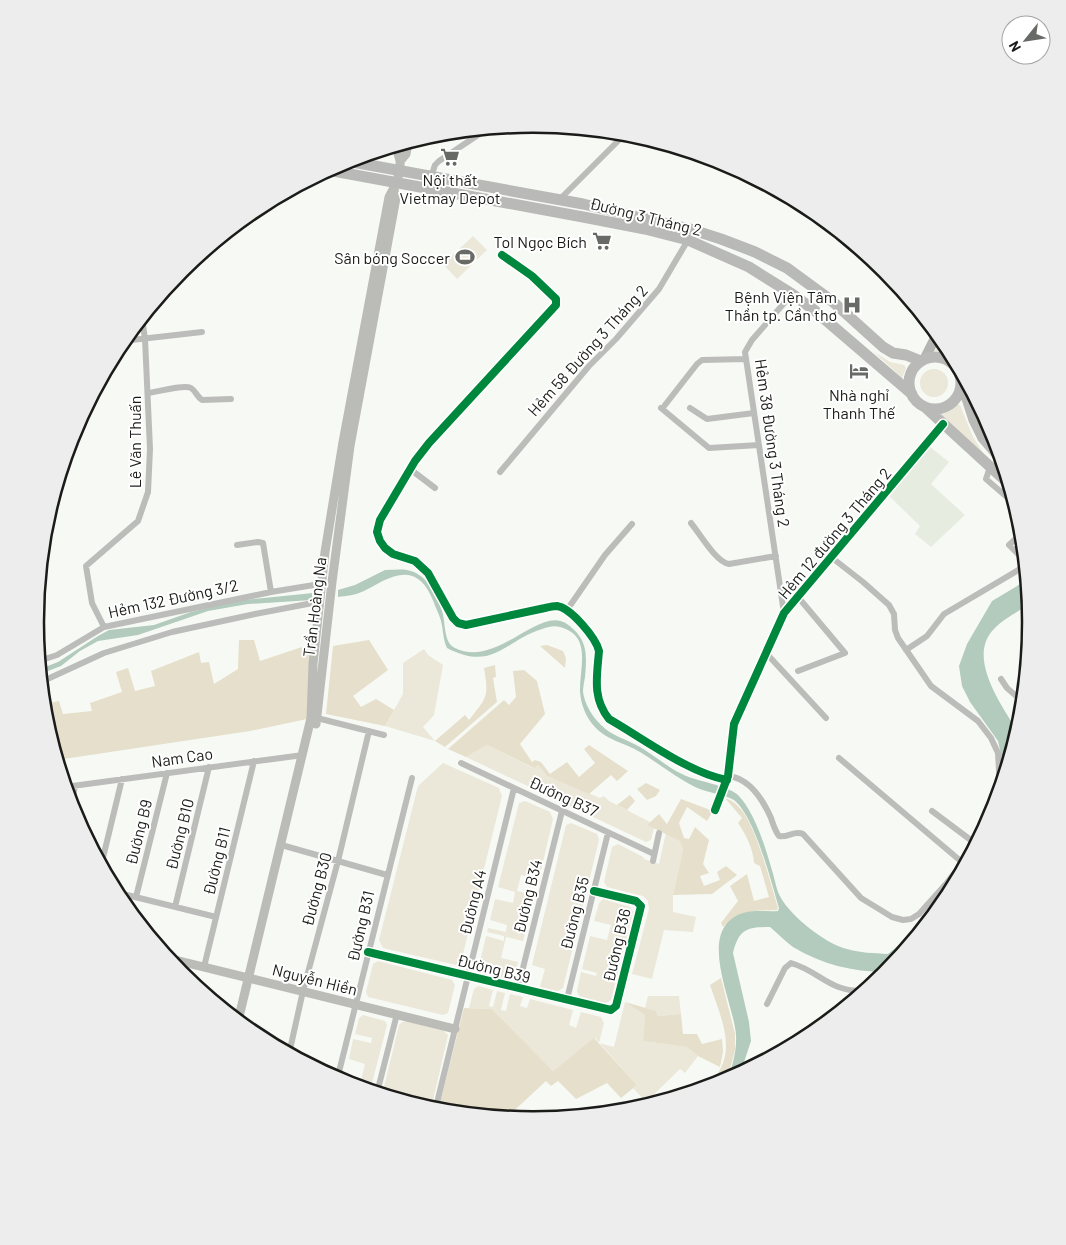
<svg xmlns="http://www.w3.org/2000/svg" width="1066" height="1245" viewBox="0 0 1066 1245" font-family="Barlow,sans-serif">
<rect width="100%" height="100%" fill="#f7faf4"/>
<path fill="#e7ece1" d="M722,162L724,163L811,210L720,167Z
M929,446L949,462L931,484L965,515L931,547L915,534L920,526L888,495Z"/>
<path fill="#ebe7d9" d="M473,236L487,250L457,279L443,264Z
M941,339L953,358L944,352L935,351Z
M873,351L890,362L904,365L906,368L902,378Z
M920 383a14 14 0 1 1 28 0a14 14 0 1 1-28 0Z
M957,404L960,405L973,437L987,459L941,415L950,411Z
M424,649L428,655L443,665L434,715L423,727L435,741L385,726L403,694V663Z
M487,745L533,768L538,765L547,776L600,798L604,796L609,801L650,822L647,825L654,828L651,840L646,842L466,757Z
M443,763L499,788L502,796L461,962L456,965L383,948L379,940L418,786Z
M525,801L550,812L553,819L539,879L521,875L517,891L535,895L523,941L506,937L501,958L518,962L515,975L509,979L483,973L479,966L486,936L504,941V936L487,932L488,928L506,932L507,925L490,920L495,899L513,903L515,892L498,887L519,803Z
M571,823L597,834L599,840L563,988L558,991L540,987L545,969L532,965L566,825Z
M666,833L680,840L683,850L673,895V912L696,917L693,932L664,930L652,979L632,974L649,909L648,901L643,896L607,887L604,882L612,847L618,844L643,857L644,859L659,864Z
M603,899L630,907L633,912L611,1000L606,1003L579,996L577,991L581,972L596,976L597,973L582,969L590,936L607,940L611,925L594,921L599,903Z
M378,961L452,980L455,985L448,1013L443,1015L368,997L366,992L373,964Z
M478,986L493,990L489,1006L493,1007L497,991L505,993L501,1010L506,1011L510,994L523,997L520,1006L527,1008L530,999L573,1010L569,1025L576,1028L581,1012L601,1017L604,1023L599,1043L614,1047L625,1002L645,1015L643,1041L687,1047L698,1056L685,1073L680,1069L646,1102L633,1088L637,1085L595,1038L553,1071L492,1009L469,1008L474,989Z
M648,996H679L681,1014L658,1016L656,1011L645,1008Z
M363,1015L385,1021L387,1025L370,1091L359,1088L365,1064L349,1059L353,1039L371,1043L372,1038L355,1034L359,1018Z
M406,1021L444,1031L448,1035L431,1109L382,1095L399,1025L401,1023Z"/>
<path fill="#e5dfcb" d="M239,640H254L260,661L311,644L307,719L250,731L57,760L44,718L52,717L50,703L59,701L63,714L92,711L90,703L122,692L116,672L128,668L135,691L155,686L151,671L199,652L201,663L209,662L214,684L238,669Z
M369,640L388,670L353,696L361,707L376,699L394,710L385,726L326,714L333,646Z
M547,645L563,651L566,658L565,668L540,646Z
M495,665L496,677L493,678L497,702L445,747L435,741L465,715L469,720C487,697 489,697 484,668Z
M524,670L537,681L545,714L520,744L532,762L535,760L541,762L550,774L567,762L579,777L595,763L584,749L589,745L628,771L617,781L611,775L589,794L547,776L538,765L534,768L487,745L466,757L448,749L504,700L509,705L516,697L513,671Z
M646,783L660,790L656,796L647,800L637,789Z
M630,795L635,801L627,810L617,805Z
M725,798C734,801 740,807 745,815C759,838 770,881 778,908L777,910C753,911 741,909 723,927L721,923L738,901L730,886L747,874L754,901L769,897L760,866L754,863C753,848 746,835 738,823L742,818Z
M681,799L713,811L707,821L687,807L679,823L684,838L689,839L695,827L709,840L703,864L709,873L700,876L704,886L720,880L717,872L726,866L737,875L712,894L673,895L683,850L680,841L647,825L659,814L667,824Z
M721,978L735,1034V1050L727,1081L704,1089C741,1057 723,1024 710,985Z
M625,1002L656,1011L658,1016L681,1014L683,1034H697L702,1044L722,1039L723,1052L720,1067L698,1056L687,1047L643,1041L645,1015Z
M464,1008L492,1009L553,1071L594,1038L637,1085L621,1098L607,1083L576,1099L558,1081L551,1086L546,1081L506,1118L438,1111Z"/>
<path fill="#b2cbbd" d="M385,570C392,570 400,569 407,570C417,572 423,577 429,584C435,593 439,601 442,611C446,623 443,642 455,648C497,669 540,604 567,624C588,639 587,654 585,677C584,682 583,688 583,692C585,705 592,716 601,725C610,735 628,740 640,747C654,755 667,767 682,774C697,782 725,784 738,795C754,811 765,846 771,867C774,875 775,884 778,892C786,913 825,944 847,949C860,953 874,953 888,954L917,930L928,923L887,972H885C853,972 821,964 793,947C785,941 777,933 770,927C747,927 739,929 733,953L749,1022L751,1041L740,1074L728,1080C732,1066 737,1051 736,1035C734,1002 692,925 747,912C756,910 768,912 778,911L779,908C771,881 755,817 734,800C726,795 705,792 695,787C675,777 658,763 640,752C625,743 606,740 594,726C586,717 581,705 580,692C579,668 593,636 560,627C554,625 547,627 542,629C504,641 493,672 447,648C442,638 444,627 439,615C434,604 429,586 418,579C401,567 379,584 364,591C356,595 346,596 338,597V590L355,585Z
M1027,580L1029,604C1018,612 1003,619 994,629C966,657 1002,706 1018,732L1004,776V768L998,741L970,702L962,686L959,666L967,644L992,601Z
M313,593L312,600L248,604L208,611L138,635L98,641L80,651L61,666L40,674V669L58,662L98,636L109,630L154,625L191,612L235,601Z"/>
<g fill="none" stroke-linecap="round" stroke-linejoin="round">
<path stroke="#bcbdba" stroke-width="6" d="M431,177L435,165L439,161L487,129
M559,200L625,134
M502,255L532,276L556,299V305L429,443L415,461L380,520L377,532L380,541L385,548L393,554L415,561L428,573L453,618L458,623L466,625L545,608C549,607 554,606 557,606C571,608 596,638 599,651C597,676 592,698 609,719C644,739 689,773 727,780
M123,341L202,332
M148,393C157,392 184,384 191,388C196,391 197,397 202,400L231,399
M665,405L697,364L702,360L746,359
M661,408L709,448L759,445
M690,408L707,419L754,413
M990,467L986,479L1015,504
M410,469L435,488
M500,472L589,366L616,339L659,289L688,240
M691,523C700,534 716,562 729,564L776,556
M1022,533L1009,545L1025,561
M237,545L258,542L263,543L271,592
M831,557L863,582L889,605L894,614L895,630L898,638L931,686L978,721L991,738L998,753L1000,789
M798,597L845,653L798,671
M567,610L605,555L632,524
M784,613L745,352L752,340L792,294
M104,627L92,603L86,566L138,521L148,492L150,449L145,339L142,318
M906,650L927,636L944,614L1025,566
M766,653L826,718
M39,661L57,655L104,627L271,592L320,584
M1001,679L1007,688L1023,702
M41,682L104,653L172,632L255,614L318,602
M317,718L384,735
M839,758L963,863
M461,763L654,854
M728,776C750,778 763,800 771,818C773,824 775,831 779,836C788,838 794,830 803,834L861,898L892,917L903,920L911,919L919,914L945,885L975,847
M65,787L303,755
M71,806L75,786
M715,810L728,776L734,724L784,613L943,424
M932,811L976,844
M285,846L387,875
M653,861L659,833
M101,866L122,779
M115,892L216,917
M136,897L167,773
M175,907L209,767
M368,952L611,1010L616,1006L641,906L636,901L594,891
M204,967L254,761
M518,988L562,811
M567,999L608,833
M767,1004L785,968L791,963C821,972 829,992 865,991
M289,1054L303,991L338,861L369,731
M337,1080L412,778
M377,1093L397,1014
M435,1111L514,788"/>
<path stroke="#bbbcb8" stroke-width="9" d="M400,161L406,154L408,143
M316,724L332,582L350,446L396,198L394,189
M167,958L455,1029
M238,1021L311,718L313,664L325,552L343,442L389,197C395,187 401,173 400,161C399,155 396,152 398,146"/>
<path stroke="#b4b4b2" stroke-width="10" d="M925,358L937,334
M960,374V370"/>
<path stroke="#b9bab7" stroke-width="11" d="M347,161L583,204L690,229L721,239L755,252L787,268L832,301L883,347L893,353L906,355L921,361
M328,170L583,217L645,229L688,240L749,267L792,294L814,310L912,394
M909 383a26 26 0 1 1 52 0a26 26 0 1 1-52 0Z
M962,383L974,420L983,438L1001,459
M925,407L1009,484"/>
<g stroke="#fff" stroke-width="11">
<path id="cycleway" d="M502,255L532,276L556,299V305L429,443L415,461L380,520L377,532L380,541L385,548L393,554L415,561L428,573L453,618L458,623L466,625L545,608C549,607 554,606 557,606C571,608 596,638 599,651C597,676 592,698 609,719C644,739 689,773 727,780
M715,810L728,776L734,724L784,613L943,424
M368,952L611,1010L616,1006L641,906L636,901L594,891"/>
</g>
<use href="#cycleway" stroke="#00873e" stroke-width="8"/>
</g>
<defs>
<g id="supermarket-bare" transform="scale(1.5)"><path d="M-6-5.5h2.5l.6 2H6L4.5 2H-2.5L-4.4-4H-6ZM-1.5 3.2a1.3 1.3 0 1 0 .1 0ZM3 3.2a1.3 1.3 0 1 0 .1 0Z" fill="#686a66" stroke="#fff" stroke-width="2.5" paint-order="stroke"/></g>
<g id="stadium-bare" transform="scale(1.5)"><path d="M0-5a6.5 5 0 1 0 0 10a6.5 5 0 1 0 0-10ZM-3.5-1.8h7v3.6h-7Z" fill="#686a66" stroke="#fff" stroke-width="2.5" paint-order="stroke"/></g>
<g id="hospital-bare" transform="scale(1.5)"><path d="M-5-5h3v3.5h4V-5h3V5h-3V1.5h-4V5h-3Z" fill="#686a66" stroke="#fff" stroke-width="2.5" paint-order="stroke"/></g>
<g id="hotel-bare" transform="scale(1.5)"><path d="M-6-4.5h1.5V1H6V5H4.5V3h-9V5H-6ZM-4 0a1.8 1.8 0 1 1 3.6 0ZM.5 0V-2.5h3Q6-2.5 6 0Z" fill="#686a66" stroke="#fff" stroke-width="2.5" paint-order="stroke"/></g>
</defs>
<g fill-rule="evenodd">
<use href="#supermarket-bare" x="450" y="157"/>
<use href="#supermarket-bare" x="602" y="241"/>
<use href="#stadium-bare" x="465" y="257"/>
<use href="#hospital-bare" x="852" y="305"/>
<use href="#hotel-bare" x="859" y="371"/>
</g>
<g text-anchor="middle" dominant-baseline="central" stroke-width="4" stroke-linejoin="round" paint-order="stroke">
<g font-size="16" fill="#1b1c19" stroke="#fff" text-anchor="end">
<text x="450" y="179" text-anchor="middle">Nội thất<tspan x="450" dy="18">Vietmay Depot</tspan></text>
<text x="587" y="241">Tol Ngọc Bích</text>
<text x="450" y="257">Sân bóng Soccer</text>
<text x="837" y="296">Bệnh Viện Tâm<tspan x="837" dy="18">Thần tp. Cần thơ</tspan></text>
<text x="859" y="394" text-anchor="middle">Nhà nghỉ<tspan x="859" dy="18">Thanh Thế</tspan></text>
</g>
<g font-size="16" fill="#1b1c19" stroke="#fff">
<text transform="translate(646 216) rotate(14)">Đường 3 Tháng 2</text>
<text transform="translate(587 350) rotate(-48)">Hẻm 58 Đường 3 Tháng 2</text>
<text transform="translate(134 442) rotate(-90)">Lê Văn Thuấn</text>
<text transform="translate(773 443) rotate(82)">Hẻm 38 Đường 3 Tháng 2</text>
<text transform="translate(834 533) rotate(-50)">Hẻm 12 đường 3 Tháng 2</text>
<text transform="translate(173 598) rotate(-12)">Hẻm 132 Đường 3/2</text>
<text transform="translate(314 607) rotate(-83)">Trần Hoàng Na</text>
<text transform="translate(182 757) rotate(-8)">Nam Cao</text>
<text transform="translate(564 796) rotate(25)">Đường B37</text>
<text transform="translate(138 832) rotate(-76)">Đường B9</text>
<text transform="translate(179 834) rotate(-76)">Đường B10</text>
<text transform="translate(216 861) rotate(-76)">Đường B11</text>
<text transform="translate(316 889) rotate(-75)">Đường B30</text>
<text transform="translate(527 896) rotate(-76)">Đường B34</text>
<text transform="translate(472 902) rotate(-76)">Đường A4</text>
<text transform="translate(574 913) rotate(-76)">Đường B35</text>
<text transform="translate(360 926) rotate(-77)">Đường B31</text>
<text transform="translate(616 945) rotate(-77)">Đường B36</text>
<text transform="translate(494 968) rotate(14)">Đường B39</text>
<text transform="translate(315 979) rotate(14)">Nguyễn Hiền</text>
</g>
</g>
<path d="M0 0H1066V1245H0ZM44 622a489 489 0 1 1 978 0a489 489 0 1 1-978 0Z" fill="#ededed" fill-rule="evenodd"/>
<path fill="none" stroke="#1b1c19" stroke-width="2.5" d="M44 622a489 489 0 1 1 978 0a489 489 0 1 1-978 0Z"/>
<g transform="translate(1026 40) rotate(240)"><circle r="24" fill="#ffffff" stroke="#a4a4a3"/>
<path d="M0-4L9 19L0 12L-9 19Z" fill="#686a66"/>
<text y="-8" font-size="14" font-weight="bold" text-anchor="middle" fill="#1b1c19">N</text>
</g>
</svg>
